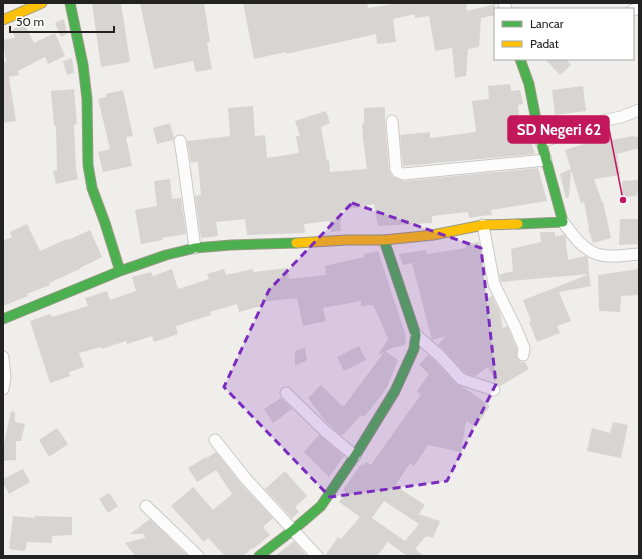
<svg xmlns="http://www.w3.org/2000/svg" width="642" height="559" viewBox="0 0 642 559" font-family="Cabin,sans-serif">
<rect width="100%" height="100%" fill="#f0eeeb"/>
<path fill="#d7d4d2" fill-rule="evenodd" d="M92,3H121L130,62L101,67Z
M140,3H204L210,42L207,43L212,69L196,72L193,61L154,69Z
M243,3H367L368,8L393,4V3H466L467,11L495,4V15L481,18L479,47L468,49L466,76L455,78L452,48L435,51L429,16L415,18V14L393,19L396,42L377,44L376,34L286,54V52L254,59Z
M64,19L67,34L61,37L55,23Z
M24,23L34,43L55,33L65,56L48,64L45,57L18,71L19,75L8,77H9L16,121L3,123V62H6L3,40L15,38L12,30Z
M72,58L74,73L67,75L63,61Z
M545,59H566L571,65L560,75Z
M510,84L511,91L520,90L523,104L518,105L521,139L530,138L535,154L403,166L400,135L430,132V138L476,132L472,101L489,99L488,86Z
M583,86L586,111L555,115L552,90Z
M74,89L77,124L74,125L76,169L78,179L56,184L53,171L57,170L56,126H54L51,91Z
M123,90L133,136L126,137L132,166L103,172L98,152L110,149L98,99L106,97V94Z
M253,106L255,136L265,135L267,158L299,153L296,136H300L295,121L326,111L330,123L321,127L327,161L329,160L330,172L367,169L363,139L362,124L364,123V108L385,107V122L389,170L392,176L395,178L404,181L538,168L547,201L491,210L492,215L481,216L469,218L468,212L432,216V223L378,226L374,204L340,211L341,221H340L341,231L331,232L329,221L304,224L305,233L247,235L245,219L216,222L218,236L201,238L195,196L201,195L198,162L191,163L187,141L230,136L228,108Z
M170,123L174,138L173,140L157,144L153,128Z
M633,136L634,137L639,136V148L617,154L620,175L594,179L602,202H603L611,238L593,243L588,228H589L584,202L581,203L571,170L569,197L566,198L560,174L571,169L565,150L587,143V144L612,139V140Z
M170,179L172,199L181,198L186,234L162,238L163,240L141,244L135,210L157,206L154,181Z
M639,180L637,196L622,197V181Z
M620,219H639V244L619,245Z
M27,224L40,251L67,239L68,240L90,230L102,257L80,268V269L49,283L50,285L27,294L28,296L3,306V241L12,237L10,232Z
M540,232H555V236L564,235L566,238V243L568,260L585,256L588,257L589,274L501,282L499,275L513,271L511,249L541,242Z
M479,242L483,262L482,263L486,298L492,296L500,312L503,328L507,326L517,349V358L519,361L522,362H525L529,369L500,386L496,383L488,367L475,376L465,373L445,351L438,345L446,336L432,340L412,263L403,265L399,254L426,250L427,254L466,248L465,244Z
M378,251L406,336L405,345L392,348L378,355L388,339L381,322L373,305L361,306V301L323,308L326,321L303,326L297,298L260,302L261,306L239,312L237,304L210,312L211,315L176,326L178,334L154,342L152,336L127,344L126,341L102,349L101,347L79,353L84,367L69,372L70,376L50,383L30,321L50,314L52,317L88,306L85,298L107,291L110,300L136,291L132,277L151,272L153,276L172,269L178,289L209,279L207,274L224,269L226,275L253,269V272L287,268L289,279L326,275L325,266L364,257V254Z
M639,269V295L621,296L620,312L599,311L598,275Z
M589,274L591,286L559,292L571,321L557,326L560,333L537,342L529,322L531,321L523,300L557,287L558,290L557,287Z
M359,346L366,360L344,371L337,357Z
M305,348L307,360L295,366V351Z
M385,351L398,360L387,387L381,396L364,417L361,415L342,436L326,422L308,398L321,385L342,406L343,405L344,406Z
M428,355L435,361L456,384L463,387L490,406L476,427L466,421L461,452L428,445L414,466L410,463L396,484H397L396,486L425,505L419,514L440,521L433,538L426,536L415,549L423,555V556H407L388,542L377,556H325L338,537L341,539L360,517L339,502L346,493L343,490L361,464L363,466L366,462L371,465L404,418L421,395L417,391L429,374L419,365ZM384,501L419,524L405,541L372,518Z
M281,398L292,409L273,423L264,409Z
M11,411L15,412V422L25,424L21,441H16V460L3,461V448Z
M613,422L628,425L621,458L587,451L592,428L610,433Z
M57,428L68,444L49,457L39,440Z
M319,435L344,456L329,477L304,452Z
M216,452L241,484L273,518L263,527L270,535L253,549L252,548L243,556H225L208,538L204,542L171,506L193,487L213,510L232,494L216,470L197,482L188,468L206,457L207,458Z
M23,469L30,482L9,494L3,483V479Z
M285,471L307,496L295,507L299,512L292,518L265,489Z
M109,493L118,506L108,513L99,499Z
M13,516L35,518V516L72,517V535L52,536V543L27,542L25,551L9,549Z
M150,519L187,555L188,556H135L125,543L145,538L144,534H130Z
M294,541L307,556H275Z"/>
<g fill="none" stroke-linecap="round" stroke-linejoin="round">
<g stroke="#c9c8c7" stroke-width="13">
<path id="street" d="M504,3L506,9
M633,10L639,8
M392,121L396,169L398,172L403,174L546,160
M180,141L183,159L195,248
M541,142L606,120L621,117L639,110
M563,222C571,232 578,244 589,250C603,260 623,255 639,254
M483,225L494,284L516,329L524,348L523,355
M416,335L440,356L461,379L494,390
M3,357L5,378L3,389
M286,393L325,431L355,456
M215,440L246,479L317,556
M146,506L198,556"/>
</g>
<g stroke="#999a82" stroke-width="11">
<path id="fast" d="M70,3L83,65L87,99L88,165L92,188L105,223L120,271
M518,224L563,222L538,130L529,84L520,59
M3,319L120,271L166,255L195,248L231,245L296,243
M259,556L293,530L321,506L355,456L395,391L414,349L416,335L384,240"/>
</g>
<g stroke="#999a82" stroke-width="11">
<path id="slow" d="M3,20L42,3
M296,243L347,240H384L433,235L483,225L518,224"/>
</g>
<use href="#street" stroke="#fdfcfc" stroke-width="11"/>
<use href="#fast" stroke="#4caf50" stroke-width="9"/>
<use href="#slow" stroke="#ffc107" stroke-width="9"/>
</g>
<path fill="#7b2cbf" fill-opacity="0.2" stroke="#7b2cbf" stroke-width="3" stroke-dasharray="8 5" stroke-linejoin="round" d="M352,203L481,248L496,384L447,481L330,497L224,387L269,290Z"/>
<path fill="none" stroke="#c2185b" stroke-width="1.5" d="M623 200L609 129"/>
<circle fill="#c2185b" stroke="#fff" stroke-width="1.5" cx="623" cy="200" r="4"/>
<rect fill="#c2185b" stroke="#c2185b" stroke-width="1.5" x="508" y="116" width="101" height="27" rx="4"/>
<g font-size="15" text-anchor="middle" font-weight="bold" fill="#fff">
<text x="559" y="135">SD Negeri 62</text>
</g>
<rect width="642" height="559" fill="none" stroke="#222222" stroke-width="8"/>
<rect x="494" y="8" width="140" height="52" fill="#ffffff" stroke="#a7a7a7"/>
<rect x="502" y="21" width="20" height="6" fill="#4caf50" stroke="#a7a7a7"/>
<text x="530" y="28" font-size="12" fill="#222222">Lancar</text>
<rect x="502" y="41" width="20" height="6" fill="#ffc107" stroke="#a7a7a7"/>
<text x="530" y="48" font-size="12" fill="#222222">Padat</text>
<path d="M10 26v6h104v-6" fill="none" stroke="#222222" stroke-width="2"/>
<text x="16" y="26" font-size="12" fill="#222222" stroke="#ffffff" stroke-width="3" paint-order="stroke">50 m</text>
</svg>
